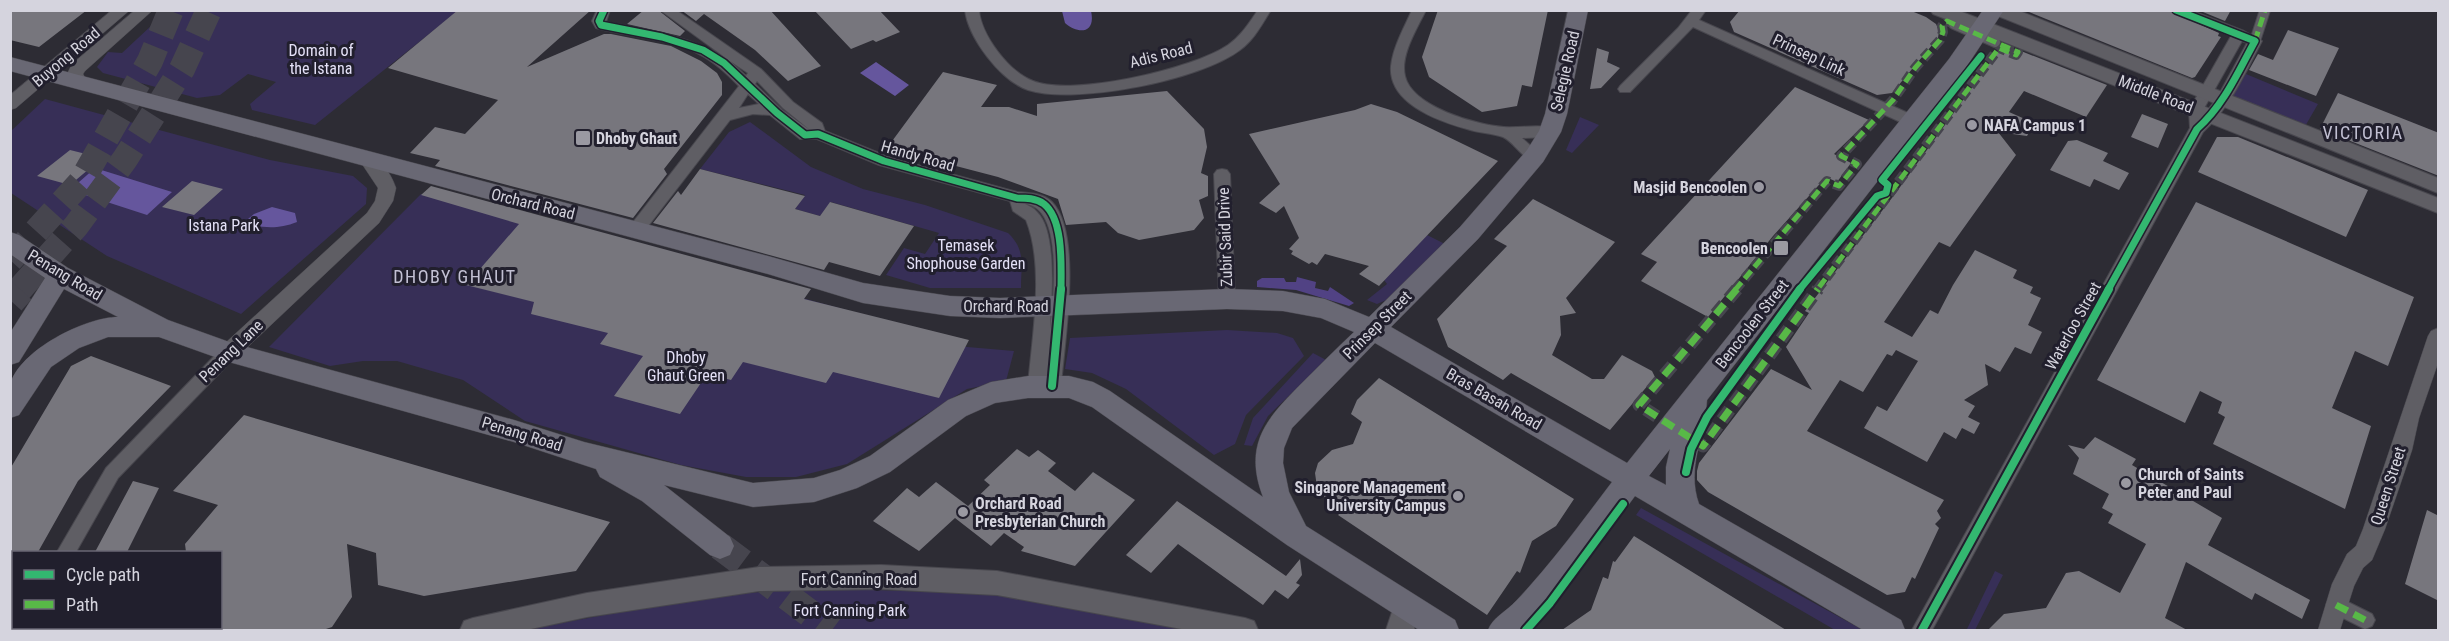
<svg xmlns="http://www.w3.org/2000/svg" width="2449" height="641" viewBox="0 0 2449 641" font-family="'Roboto Condensed',sans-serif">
<rect width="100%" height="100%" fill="#2d2c34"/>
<path fill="#372f57" d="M167,11H458L315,125L252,110L250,104L276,82L248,74L220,95L197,98L103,73L97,67L108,52L122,53Z
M2246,74L2318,104L2300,135L2227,104Z
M45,99L270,160L353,176L367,188L366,204L241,314L107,256L11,193V131Z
M1580,117L1599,125L1572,153L1566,150Z
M750,122L811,167L863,189L925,205L1008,233C1026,250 1021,265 1021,288H930L886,275L904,248L925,254L939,233L831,202L820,216L795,209L805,195L700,169L729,132Z
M421,194L872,317L921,343L1014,351L1006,381L967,389L847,464L796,477H746L681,465L525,421L463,380L397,361H363L330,366L269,347Z
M1427,235L1445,244L1391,298L1377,304L1367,300L1387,284L1384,280Z
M1227,330L1277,333L1293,338L1304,356L1246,415L1235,444L1214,455L1126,389L1092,373L1065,369L1070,338Z
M1313,353L1326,360L1268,416L1252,446L1244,445L1253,418Z
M1641,508L1863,630H1835L1636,515Z
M1995,571L2003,575L1975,630L1967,629Z
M813,588L996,594L1184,630H525L699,597Z"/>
<path fill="#514284" d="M1297,277L1316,282L1315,288L1328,291L1330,287L1354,303L1349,306L1296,290L1257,287V281L1262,278H1284L1286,282H1296Z"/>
<path fill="#65569d" d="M1062,11H1091C1096,33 1079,35 1065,23Z
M876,62L909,85L895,96L860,73Z
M95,168L172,192L147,215L70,190Z
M272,207L295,213L297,222C282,228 270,228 255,226L248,219L254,214Z"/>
<path fill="#77767d" d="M10,10H87L39,47L10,40Z
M458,10H591L527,67L604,34H611L671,46L701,61L717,73L722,82V95L664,169L667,174L633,218L435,166L440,160L410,153L435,127L465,134L498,100L388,68Z
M644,10H658L685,31L680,36L627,24Z
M681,10H770L821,66L788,81L755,50L704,14L696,21Z
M814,10H879L900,32L876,42L873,40L851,49Z
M1438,10H1548L1532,87L1522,85L1517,106L1482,112L1429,77L1422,57Z
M1740,10H1909L1926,17L1936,24L1939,31L1938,38L1892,93L1877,95L1734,32L1730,22Z
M2024,10H2168L2219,33L2218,36L2221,37L2195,77L2192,78Z
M2198,10H2231L2225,21Z
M2288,30L2339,48L2316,96L2249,70L2258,54L2273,60Z
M1597,48L1609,52L1607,62L1620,68L1601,88L1590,89Z
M2000,49L2017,56L2021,51L2107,85L2086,117L2024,91L2009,112L2034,123L2027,136L1998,132L2016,155L1950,247L1939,242L1884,322L1912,337L1930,310L1938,314L1953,285L1975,250L2017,270L2013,278L2033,287L2030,293L2041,298L2028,325L2042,332L2031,354L2015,347L2000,372L1985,364L1988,385L1964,400L1975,406L1968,417L1980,423L1974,434L1962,428L1956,439L1944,432L1927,462L1864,428L1877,406L1887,411L1918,361L1896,350L1892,356L1887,354L1863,392L1840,380L1807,431L1944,500L1937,511L1941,518L1935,524L1939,528L1915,579L1912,577L1905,592L1887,595L1708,492L1697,480V471L1699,463L1771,369L1812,390L1786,347L1809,313L1805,311L1895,194Z
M943,72L997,85L981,107H1009L1037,116V104L1167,91L1204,129L1207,147L1201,173L1208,176V196L1199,200L1204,218L1194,230L1139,240L1118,233L1106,222L1066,225L1058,199L998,177L887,148Z
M1795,87L1869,120L1834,154L1851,163L1837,182L1826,177L1773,236L1708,317L1641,281L1657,262L1641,254Z
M2338,93L2439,133V176L2320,129Z
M1371,104L1397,112L1498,161L1379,286L1359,274L1369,266L1325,254L1317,265L1312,262L1309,264L1291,254L1293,251L1289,249L1299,238L1284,206L1276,213L1259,203L1280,184L1249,134L1355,110Z
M2142,114L2168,124L2158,148L2131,137Z
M2217,137H2238L2368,190L2346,237L2198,172Z
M2077,140L2108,153L2103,161L2129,173L2119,190L2094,179L2090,187L2050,170L2068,141Z
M70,150L102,158L70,185L37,176Z
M700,169L805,196L795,209L820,216L830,202L914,226L880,276L829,262L824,270L653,223L678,191L681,195Z
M192,181L223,189L194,215L162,207Z
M431,186L811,289L804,299L969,340L939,398L833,372L826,383L743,362L731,380L707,374L680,414L614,396L643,356L600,344L608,333L531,314L534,302L466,285L519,224L421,195Z
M1533,199L1615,242L1566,298L1576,313L1560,316L1561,335L1552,355L1592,379H1604L1622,355L1652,371L1655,377L1610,430L1511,373L1503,380L1448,347L1437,319L1507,246L1494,239Z
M2196,202L2414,297L2388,366L2355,351L2332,408L2371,426L2345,509L2213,444L2225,417L2218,413L2222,402L2200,391L2185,423L2097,380Z
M91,356L171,386L78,481L38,552H10V469L71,366Z
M1379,378L1574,499L1556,526L1532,541L1520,573L1517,571L1487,615L1338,515L1343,510L1326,499L1317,487L1315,473L1318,463L1332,450L1353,444L1362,422L1351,414L1357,400Z
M244,415L610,522L576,571L424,596L378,585L376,553L347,544L352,597L332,627L323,630H220V552H186L185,544L218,505L173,491Z
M2095,437L2136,459L2132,465L2222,518L2208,545L2310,600L2302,619L2255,593L2252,600L2186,562L2165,618L2187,630H1988L2004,614L2046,608L2066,573L2079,571L2120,593L2146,544L2108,523L2113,514L2102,508L2109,494L2073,474L2079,458L2068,445L2084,449Z
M1017,449L1029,457L1038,450L1056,463L1048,471L1075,491L1093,472L1135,500L1075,566L1021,551L1024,547L1004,533L991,546L955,518L919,551L873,521L907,488L919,497L936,482L968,506L990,485L984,480Z
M133,481L159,488L127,552H95Z
M1177,501L1286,576L1300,559L1302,575L1296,583L1300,585L1288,599L1275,590L1263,605L1178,544L1151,573L1126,555Z
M2427,510L2439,516V601L2405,584Z
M1634,536L1786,630H1562L1591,610L1603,577L1608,579L1613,561L1615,562Z"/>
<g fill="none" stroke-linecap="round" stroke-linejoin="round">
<path stroke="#46454e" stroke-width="10" stroke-dasharray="10 5" stroke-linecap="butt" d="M1735,290L1827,181L1839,186L1857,164L1841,156L1893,100L1915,68L1940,40L1943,32L1942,26L1947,21L1954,24
M1817,290L1999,48L2016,55L2018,52L1995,42"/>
<path stroke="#46454e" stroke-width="13" stroke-dasharray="13 7" stroke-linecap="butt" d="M1737,289L1639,405L1703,446L1818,289"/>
<path stroke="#46454e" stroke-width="28" stroke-dasharray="28 14" stroke-linecap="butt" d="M720,546L832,630"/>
<path stroke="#46454e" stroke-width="26" stroke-dasharray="26 13" stroke-linecap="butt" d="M10,260L81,182L150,61L171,10
M19,290L76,226L125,159L182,69L209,10"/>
<path stroke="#46454e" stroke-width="31" stroke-dasharray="31 16" stroke-linecap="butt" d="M10,300L20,289"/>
<g stroke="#48474e" stroke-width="12">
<path id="pedestrian" d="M1954,24L1995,42
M2255,41L2265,10"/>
</g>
<g stroke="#48474e" stroke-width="2">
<path id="minor" d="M597,10H610L606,22C647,30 690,36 726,58L660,10H676L761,69L793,102L822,123L825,131L889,157L1017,192C1029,193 1043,193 1052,202C1083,234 1064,344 1061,386L1058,391L1052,393L1044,388L1037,393L1031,391L1028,386C1032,336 1045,267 1026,220L1013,211L1010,201L879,165L817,139H800L770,115L753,114L730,120L642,234H630L628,230L630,226L739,86C727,74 715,62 699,54C668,38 630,37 596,28L592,21ZM730,61L748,73L746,76ZM757,81L783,108L810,130L782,110L755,84ZM748,94L759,104L739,108ZM1025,204C1065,207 1053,302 1050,329C1051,302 1058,232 1037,212C1034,208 1029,206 1025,204Z
M965,10H979C981,35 1009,72 1033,81C1072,97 1193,69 1228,45C1241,36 1249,23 1258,10H1271C1262,24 1254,40 1240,50C1201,80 1076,105 1028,90C1001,81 968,38 965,10Z
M1412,10H1426C1417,29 1400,55 1405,76C1412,107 1477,125 1504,127C1521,128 1539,124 1555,128L1557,132L1550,137L1522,138L1542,156L1540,160C1524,164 1516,143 1503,137C1492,133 1478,133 1467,129C1438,121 1388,103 1391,66C1393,47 1404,28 1412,10Z
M1692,10H1706L1699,20L1917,117L1919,121L1917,125H1907L1693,27L1630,92H1620L1618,89L1620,86L1678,28Z
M2170,10H2190L2244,31L2262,41C2245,73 2230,108 2203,132L1932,630H1912L2190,128L2189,110L2231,36ZM2242,41L2247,43L2217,98L2203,116V110Z
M1222,169L1227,170L1230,174L1235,299L1233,303L1227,305L1221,303L1219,299L1214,174L1217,170Z
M229,345L235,347L237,352L235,357L118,478L76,552H57L106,468L223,347Z
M2336,596L2372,614L2375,620L2372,626L2365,629L2329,611L2326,605L2329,599Z
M17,628H38L37,630H16Z"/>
</g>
<g stroke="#48474e" stroke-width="1">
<path id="tertiary" d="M112,10H130L16,108L10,110V95Z
M135,10H153L85,71L83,74L88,83L86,87H74L67,74L72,64Z
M369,155C382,159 392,176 396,188L393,201L379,223L236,358L229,360L222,358L219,352L222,346L367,213L375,201L378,188L360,161L363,157Z
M2438,328V363L2419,418L2412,450L2385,529L2372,560L2363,568L2354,586L2340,630H2318L2332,584L2347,554L2356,546L2363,529L2428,336L2431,331Z"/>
</g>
<g stroke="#48474e" stroke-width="2">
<path id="secondary" d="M1930,10H1957L2438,198V213L1933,14Z
M1990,10H2017L2438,178V193L1993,14Z
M881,565L997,571L1245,618L1254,621L1258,630H1187L997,595L881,589L759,591L587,617L526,630H460L464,621L473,618L587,593L759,567Z
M1406,593L1415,597L1419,605L1414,630H1386L1397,597Z"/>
</g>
<g stroke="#48474e" stroke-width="1">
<path id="primary" d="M1568,10H1588L1567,114L1561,132L1543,162L1478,239L1391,327L1627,463L1949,59L1983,10H2004L1965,69L1707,400C1705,437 1686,467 1699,504L1901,620L1905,630H1863L1635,496L1572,581L1530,629L1488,630C1493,617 1506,612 1516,601C1551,564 1581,523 1612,482L1375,343L1292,428L1284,448L1283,463L1289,492L1306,526L1455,620L1459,630H1419L1287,545L1092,407L1069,398H1028L995,403L966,416L890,472L857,488L814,502L753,507L664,485L730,537L734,546L730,555L720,559L710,555L642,501L600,477L596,469L514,442L229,362L159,337H108L79,348L51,367L19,415L10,418C10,408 8,394 10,385C19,350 86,317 118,317L64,289L19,362L10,365V333L45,278L10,254V232L19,235L68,268L168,320L232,343L514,420L584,442L753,483L814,478L840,470L870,456L948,400L991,382L1028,376H1069L1093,382L1110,391L1263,497C1242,442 1269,416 1305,380C1321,364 1337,348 1354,332L1321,318L1283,311L1227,309L1000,318L950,316L863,303L768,274L10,71V57L768,256L863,283L950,296L1000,298L1227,289L1283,291L1325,299L1369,317L1460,227L1527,150L1539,131L1545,114ZM1670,449L1666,467V485L1649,476Z"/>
</g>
<use href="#pedestrian" stroke="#5f5e64" stroke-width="10"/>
<use href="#minor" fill="#5f5e64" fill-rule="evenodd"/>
<use href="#tertiary" fill="#5f5e64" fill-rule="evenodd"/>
<use href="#secondary" fill="#5f5e64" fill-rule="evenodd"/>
<use href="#primary" fill="#696874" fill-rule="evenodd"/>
<path stroke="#58b947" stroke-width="5" stroke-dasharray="10 5" stroke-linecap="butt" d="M2255,41L2265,10
M1735,290L1827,181L1839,186L1857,164L1841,156L1893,100L1915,68L1940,40L1943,32L1942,26L1947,21L2018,52L2016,55L1999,48L1817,290"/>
<path stroke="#58b947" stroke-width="7" stroke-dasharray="13 7" stroke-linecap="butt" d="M1737,289L1639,405L1703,446L1818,289
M2336,605L2365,620"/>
<g stroke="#211f2d" stroke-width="10">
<path id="cycleway-far1" d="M604,10L599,21L601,25L662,37L703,50L724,63L777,113L805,135L818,134L884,161L1017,198C1026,198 1036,198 1044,204C1064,220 1061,267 1061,290
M1799,290L1877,196L1886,193L1888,185L1882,180L1981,56
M2108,290L2197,129C2224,105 2238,72 2255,41L2176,10"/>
</g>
<g stroke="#211f2d" stroke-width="12">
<path id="cycleway" d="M1052,386L1061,289
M1686,472L1691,449L1707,417L1800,289
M1526,630L1550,603L1623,504
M1922,630L2109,289"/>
</g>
<use href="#cycleway-far1" stroke="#33b770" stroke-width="7"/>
<use href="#cycleway" stroke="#33b770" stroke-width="8"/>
</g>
<g fill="#9a99a2" stroke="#211f2d" stroke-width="2">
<circle cx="1972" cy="125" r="6"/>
<rect x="575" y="130" width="16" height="16" rx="3"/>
<circle cx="1759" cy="187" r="6"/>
<rect x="1773" y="240" width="16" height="16" rx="3"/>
<circle cx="2126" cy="483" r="6"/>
<circle cx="1458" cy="496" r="6"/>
<circle cx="963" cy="512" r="6"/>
</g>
<g text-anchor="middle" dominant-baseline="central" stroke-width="6" stroke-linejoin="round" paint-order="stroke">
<g font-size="16" fill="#e4e1f7" stroke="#211f2d">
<text x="321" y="50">Domain of<tspan x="321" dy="18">the Istana</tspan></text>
<text x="224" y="225">Istana Park</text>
<text x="966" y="245">Temasek<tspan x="966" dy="18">Shophouse Garden</tspan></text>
<text x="686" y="357">Dhoby<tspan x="686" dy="18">Ghaut Green</tspan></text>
<text x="850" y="610">Fort Canning Park</text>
</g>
<g font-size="16" fill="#d5d4de" stroke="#211f2d">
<text transform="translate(1161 55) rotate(-14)">Adis Road</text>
<text transform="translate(1809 55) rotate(25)">Prinsep Link</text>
<text transform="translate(66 57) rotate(-40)">Buyong Road</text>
<text transform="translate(1565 71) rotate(-77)">Selegie Road</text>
<text transform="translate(2156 94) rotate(21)">Middle Road</text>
<text transform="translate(918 156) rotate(16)">Handy Road</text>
<text transform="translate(533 204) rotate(14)">Orchard Road</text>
<text transform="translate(1225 237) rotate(-92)">Zubir Said Drive</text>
<text transform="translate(65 275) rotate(31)">Penang Road</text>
<text x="1006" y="306">Orchard Road</text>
<text transform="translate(1752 324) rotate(-52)">Bencoolen Street</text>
<text transform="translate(1377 325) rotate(-45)">Prinsep Street</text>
<text transform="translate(2073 326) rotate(-61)">Waterloo Street</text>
<text transform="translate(231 351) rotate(-44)">Penang Lane</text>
<text transform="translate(1494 399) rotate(30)">Bras Basah Road</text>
<text transform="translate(522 434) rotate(17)">Penang Road</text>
<text transform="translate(2388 486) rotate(-72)">Queen Street</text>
<text x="859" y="579">Fort Canning Road</text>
</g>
<g font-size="16" font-weight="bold" fill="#d5d4de" stroke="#211f2d" text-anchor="start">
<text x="1984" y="125">NAFA Campus 1</text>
<text x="596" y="138">Dhoby Ghaut</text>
<text x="1747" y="187" text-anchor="end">Masjid Bencoolen</text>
<text x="1768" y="248" text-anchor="end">Bencoolen</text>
<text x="2138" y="474">Church of Saints<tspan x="2138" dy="18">Peter and Paul</tspan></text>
<text x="1446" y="487" text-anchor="end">Singapore Management<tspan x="1446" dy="18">University Campus</tspan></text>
<text x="975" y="503">Orchard Road<tspan x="975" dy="18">Presbyterian Church</tspan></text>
</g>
<g font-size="18" letter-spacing="1.5" fill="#c2c0d3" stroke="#211f2d">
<text x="2363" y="132">VICTORIA</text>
<text x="455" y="276">DHOBY GHAUT</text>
</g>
</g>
<rect width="2449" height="641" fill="none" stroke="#d5d4de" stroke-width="24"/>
<rect x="12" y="551" width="210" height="78" fill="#211f2d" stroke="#696774" stroke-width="1.5"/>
<rect x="24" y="570" width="30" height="9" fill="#33b770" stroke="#696774" stroke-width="1.5"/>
<text x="66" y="581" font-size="18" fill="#d5d4de">Cycle path</text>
<rect x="24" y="600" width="30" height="9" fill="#58b947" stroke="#696774" stroke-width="1.5"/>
<text x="66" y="611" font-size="18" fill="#d5d4de">Path</text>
</svg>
